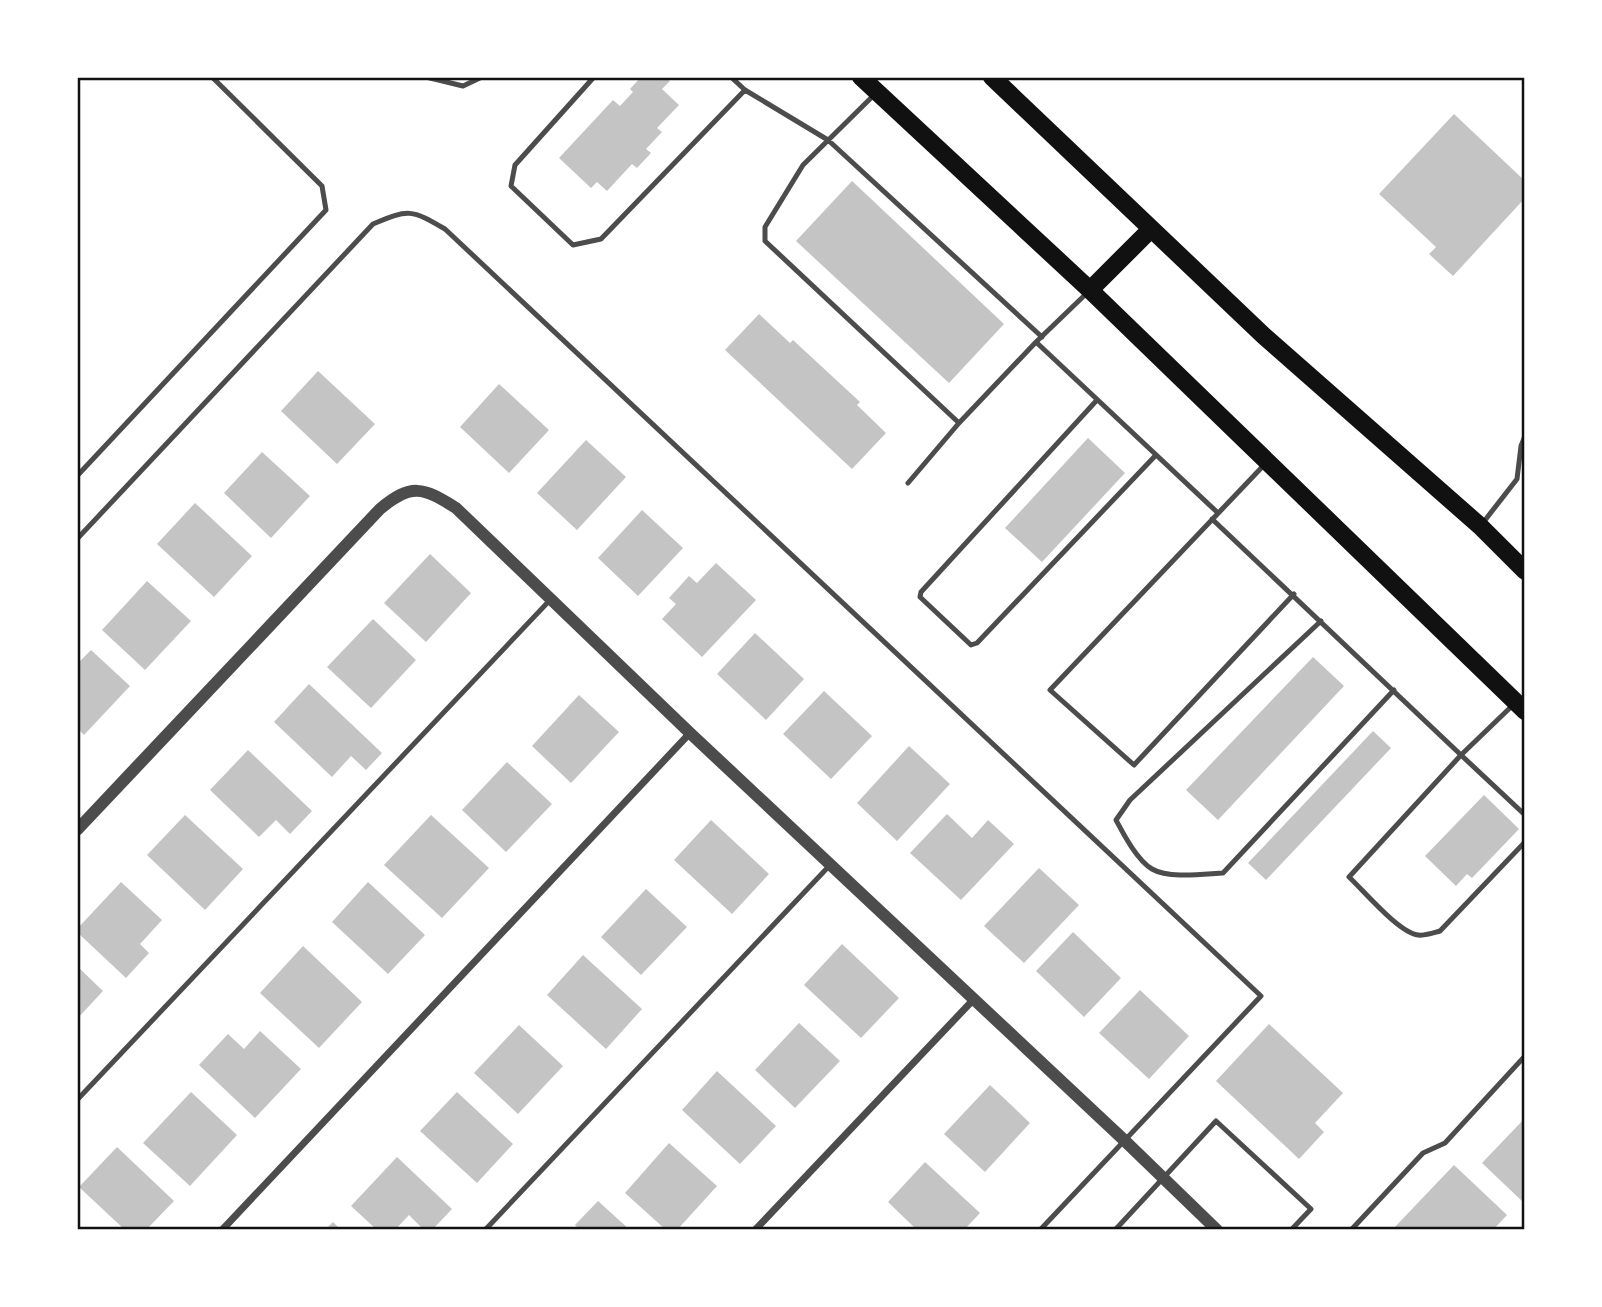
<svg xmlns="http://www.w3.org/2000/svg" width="1602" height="1307" viewBox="0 0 1602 1307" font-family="Roboto,sans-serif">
<rect width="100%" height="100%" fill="#fff"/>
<path fill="#c4c4c4" d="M641,77H665L670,81L662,89L679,105L657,128L662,132L646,149L651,153L637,168L632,164L607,191L597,182L591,188L559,158L613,100L620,106L633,92L630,89Z
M1454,114L1525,181V198L1453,276L1429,254L1436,247L1379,194Z
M852,181L1004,324L949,383L796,241Z
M759,314L790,343L793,340L860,402L857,405L886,433L852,469L725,350Z
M318,371L375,424L337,464L281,411Z
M499,384L549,430L509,473L460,427Z
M1088,438L1125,473L1042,562L1005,528Z
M586,440L626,477L577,530L537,493Z
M262,452L310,496L271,538L224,493Z
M195,503L252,556L214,597L157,544Z
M642,510L683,548L638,596L598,558Z
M430,554L471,593L426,642L384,603Z
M716,563L756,600L702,657L662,619L676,604L669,598L689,576L697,583Z
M147,581L191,621L145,670L102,630Z
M373,619L416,660L371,708L327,667Z
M755,633L804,679L766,720L717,674Z
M91,650L130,686L84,735L77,728V664Z
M1313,657L1344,686L1218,820L1186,790Z
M309,684L382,753L366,770L351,756L332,777L274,722Z
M824,691L872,736L831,779L783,734Z
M579,695L619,732L571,783L532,746Z
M1373,731L1391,748L1266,880L1248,863Z
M909,746L950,784L897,841L857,803Z
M248,750L312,811L290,834L276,820L259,837L210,790Z
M507,762L552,804L506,852L462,810Z
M1484,795L1519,829L1472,878L1467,874L1456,886L1425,856Z
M947,814L972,838L988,820L1014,844L961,900L910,853Z
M185,815L243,869L205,910L147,855Z
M431,815L489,868L442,918L384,865Z
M711,820L769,874L732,914L674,860Z
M1039,868L1079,905L1024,963L984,926Z
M121,882L162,920L140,944L149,953L126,978L77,932V929Z
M368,882L425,935L388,974L332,922Z
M646,889L687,927L641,975L601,937Z
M1073,932L1121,978L1084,1017L1036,971Z
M842,944L899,998L861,1038L804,985Z
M303,946L362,1002L319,1048L260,993Z
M583,955L642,1009L606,1049L547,995Z
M77,966L103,991L77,1019Z
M1140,990L1189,1036L1149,1079L1099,1033Z
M799,1023L840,1061L795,1108L755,1070Z
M1269,1024L1343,1093L1315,1123L1324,1132L1299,1159L1216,1081Z
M519,1025L563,1066L518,1114L474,1073Z
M260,1031L301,1069L255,1118L199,1065L228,1034L244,1049Z
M717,1071L776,1126L740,1164L682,1110Z
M990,1085L1030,1123L985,1172L944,1134Z
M191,1092L237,1135L190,1186L143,1143Z
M457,1092L513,1144L477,1183L420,1131Z
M1525,1118V1201L1523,1202L1482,1163Z
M669,1143L717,1186L677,1230H666L625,1193Z
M117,1147L174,1201L146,1230H125L79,1187Z
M397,1157L452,1209L432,1230H424L409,1215L395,1230H377L351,1206Z
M925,1162L980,1213L964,1230H917L888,1202Z
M1454,1165L1507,1215L1493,1230H1392Z
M598,1201L630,1230H580L575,1225Z
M333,1222L341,1230H325Z"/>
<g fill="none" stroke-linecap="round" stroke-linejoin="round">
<path stroke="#4c4c4c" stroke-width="5" d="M426,77L463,86L482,77
M594,77L515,165L511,186L573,245L601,239L745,90
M731,77L745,90L828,140L1042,337
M875,94L803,165L765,227V241L959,423L1036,342L1088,292
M1036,342L1218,513
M1097,400L921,592L920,597L971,645L977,643L1156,455
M1265,464L1050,690L1134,765L1294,594
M77,476L326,210L322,186L212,77
M908,483L959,423
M1212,519L1461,755L1514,704
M1482,524L1517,479L1521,446L1525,436
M77,539L373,224C409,209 411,209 445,229L1261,996L1040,1230
M1321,621L1130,800L1116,820C1124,835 1137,860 1152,869C1169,879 1204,874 1223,873L1394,690
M1525,815L1461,755L1349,877C1364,891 1399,933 1418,935C1426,936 1433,933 1440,931L1525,842
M77,1100L551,599
M485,1230L831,864
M1115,1230L1216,1121L1311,1209L1291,1230
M1351,1230L1423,1153L1445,1143L1525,1056"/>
<path stroke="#4c4c4c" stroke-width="7" d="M222,1230L690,733
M755,1230L974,999"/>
<path stroke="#4c4c4c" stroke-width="12" d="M77,830L380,509C411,483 423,487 456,508L690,733L1124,1140L1217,1230"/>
<path stroke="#111" stroke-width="18" d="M861,77L1090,290L1525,711
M992,77L1264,336L1480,526L1525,571
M1090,290L1151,229"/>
</g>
<rect width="1602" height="1307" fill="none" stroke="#ffffff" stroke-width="158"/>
<rect x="79" y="79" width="1444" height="1149" fill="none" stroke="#111" stroke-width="2.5"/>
</svg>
